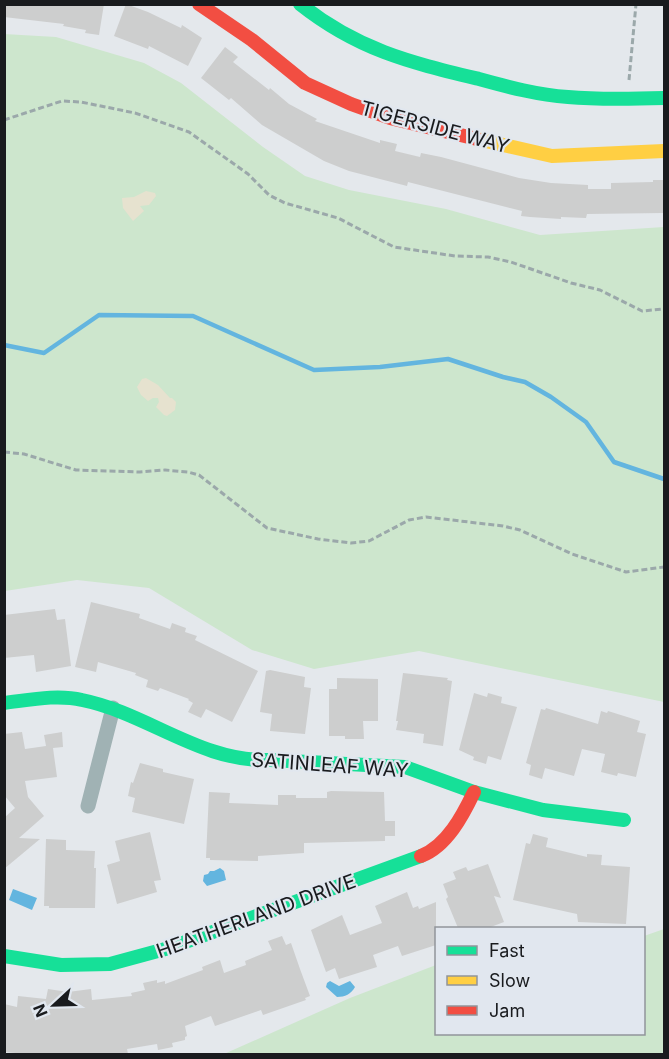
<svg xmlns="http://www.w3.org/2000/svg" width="669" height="1059" viewBox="0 0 669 1059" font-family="Inter,sans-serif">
<rect width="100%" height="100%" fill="#e4e8ec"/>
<path fill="#cde6cd" d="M4,34L56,37L144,63L181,83L263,147L305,176L349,190L446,209L540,235L664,227V702L419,651L314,669L252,650L149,588L77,580L5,591Z
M664,929V1054H224L350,998L436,965V1034H644V936Z"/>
<path fill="#e6e2cf" d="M146,191L155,193L156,196L149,205L140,206L144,211L133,221L123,208L122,198L134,197Z
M146,378L158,385L170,398H172L176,402L175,410L167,416L164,415L156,407L159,402L158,398H153L148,401L141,395L137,387L142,379Z"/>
<path fill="#63b5df" d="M220,868L224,871L226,880L207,886L203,881L204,875L208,874L210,871H214Z
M13,889L37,898L32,910L9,900Z
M330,981L339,986L350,981L355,987C351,994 345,997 337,997L326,987L327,983Z"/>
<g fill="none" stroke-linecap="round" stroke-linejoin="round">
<path stroke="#63b5df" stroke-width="4.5" d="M4,345L44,353L99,315L193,316L314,370L380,367L448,359L503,377L525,382L551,397L586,422L614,462L664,479"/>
</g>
<path fill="#cdcece" d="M4,4H104L99,35L85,33L86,30L63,26L64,24L4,17Z
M126,4L148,12L181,28L182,25L202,38L188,66L149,46L148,49L114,36Z
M225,47L238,57L233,62L269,90L270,88L289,104L317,119L315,121L380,143V140L397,144L395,151L420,157L421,153L441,157L519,178L551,183L588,185V189H611V183L653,182V180H664V213L587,214L586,218L561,217V219L530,217L521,216L522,211L408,182L407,186L349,171L324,161L262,125L231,98L229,100L201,78Z
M91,602L140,614L139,618L170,629L172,623L186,628L185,632L197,636L195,640L258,671L232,722L206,709L201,718L188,712L193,703L188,700L189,699L160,688L158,691L146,687L148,680L135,675L136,673L98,662L96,672L75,667Z
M55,609L57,620L65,619L71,666L36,672L34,655L4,658V615Z
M270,670L305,677L304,687L311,688L305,734L270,731L272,714L260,712L266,671Z
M403,673L448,678L447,680L452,681L443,746L423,743L424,734L396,730L398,721H396Z
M337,678L378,679V721H363L364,739H345V736H329V689H337Z
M474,693L487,697L488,693L502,697L501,703L517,707L501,760L488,756L486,764L473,760L474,757L459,750Z
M546,708L598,724L601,711L607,713L608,711L640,721L637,732L646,734L636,777L618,773L617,776L601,772L605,754L582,749L574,776L545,768L542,779L529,775L531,765L526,763L541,709L545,710Z
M22,732L25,749L46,746L44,735L62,732L63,747L53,748L57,777L25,781L28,797L44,816L19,838L40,839L4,869V818L15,808L4,795V734Z
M140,763L163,769V772L194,779L184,824L132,812L135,798L128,796L131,782L133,783Z
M331,791L384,792L385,821H395V836H385V841L304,843V853L258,856V861L210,860V858H206L209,792L230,793L229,803L278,805V795H296V798H327V792Z
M150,832L161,880L154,881L157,892L117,904L107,865L120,861L115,841Z
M533,834L548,838L546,847L587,857V854L602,855L601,865L630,867L626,924L578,922L577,914L513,900L526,843L530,844Z
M46,839L66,840V850L95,851L94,868H96L95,908H49V906H44Z
M488,864L501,898L494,896L504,922L488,928H458L446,899L448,897L443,884L456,879L453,872L466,867L468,871Z
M407,892L413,908L418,906L419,909L436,902V945L402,956L398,946L373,955L377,967L339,979L335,968L326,972L311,930L342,915L350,935L382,923L375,906Z
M282,936L286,945L291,943L300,969L310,996L305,998L306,1000L263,1015L261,1010L215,1026L211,1016L185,1026L187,1036L185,1037V1040L172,1043L173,1047L158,1050L157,1044L127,1049L128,1054H27L4,1052V1004L17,1007L18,996L46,999L48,989L68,992L91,989L92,1000L132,996L131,993L145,990L143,983L157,980V983L165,981V984L203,970L202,967L220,960L224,973L246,965L245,961L272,950L268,941Z"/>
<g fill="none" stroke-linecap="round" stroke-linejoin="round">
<path stroke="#9ba8aa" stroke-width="3" stroke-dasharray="6 3" stroke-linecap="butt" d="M629,80L636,4
M4,120L62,101L81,102L135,113L189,132L248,174L269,195L285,203L338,218L394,247L455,256L488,257L511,262L571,283L600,290L642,311L664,309
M4,452L24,454L76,470L140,472L165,470L188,472L199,475L267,528L318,539L351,543L369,541L409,520L426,517L503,526L520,530L572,554L626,572L664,567"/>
<path stroke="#a0b2b4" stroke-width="15" d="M88,806L113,708"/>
<path stroke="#16e098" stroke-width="14" d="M300,4C358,50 409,62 479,79C508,87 538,95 568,97C600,100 632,99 664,98
M4,703C29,700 57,694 82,700C147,713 202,763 270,760L405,767L474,792L543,810L624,820
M4,956L61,965L110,964L169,948L421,856"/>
<path stroke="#ffcf43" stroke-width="14" d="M477,139L552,156L664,151"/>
<path stroke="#f24e42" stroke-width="14" d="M199,4L252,40L305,83L351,104L390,118L477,139
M421,856C447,846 463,815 474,792"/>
</g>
<g text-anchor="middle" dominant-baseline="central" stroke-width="4.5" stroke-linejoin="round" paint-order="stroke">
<g font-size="20" fill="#191b1e" stroke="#e1e7ef">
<text transform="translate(435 127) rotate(15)">TIGERSIDE WAY</text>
<text transform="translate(330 765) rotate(4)">SATINLEAF WAY</text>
<text transform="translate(256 916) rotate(-20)">HEATHERLAND DRIVE</text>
</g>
</g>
<rect width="669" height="1059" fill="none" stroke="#191b1e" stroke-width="12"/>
<rect x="435" y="927" width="210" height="108" fill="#e1e7ef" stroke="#91959b" stroke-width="1.5"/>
<rect x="447" y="946" width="30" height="9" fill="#16e098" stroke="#91959b" stroke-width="1.5"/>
<text x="489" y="957" font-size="18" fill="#191b1e">Fast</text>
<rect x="447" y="976" width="30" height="9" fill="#ffcf43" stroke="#91959b" stroke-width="1.5"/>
<text x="489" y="987" font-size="18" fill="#191b1e">Slow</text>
<rect x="447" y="1006" width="30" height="9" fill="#f24e42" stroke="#91959b" stroke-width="1.5"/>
<text x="489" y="1017" font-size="18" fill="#191b1e">Jam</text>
<g transform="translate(54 1005) rotate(248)" stroke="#e1e7ef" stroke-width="4.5" paint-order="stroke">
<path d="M0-4.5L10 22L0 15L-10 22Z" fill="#191b1e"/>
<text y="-9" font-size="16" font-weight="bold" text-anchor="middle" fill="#191b1e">N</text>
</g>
</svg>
